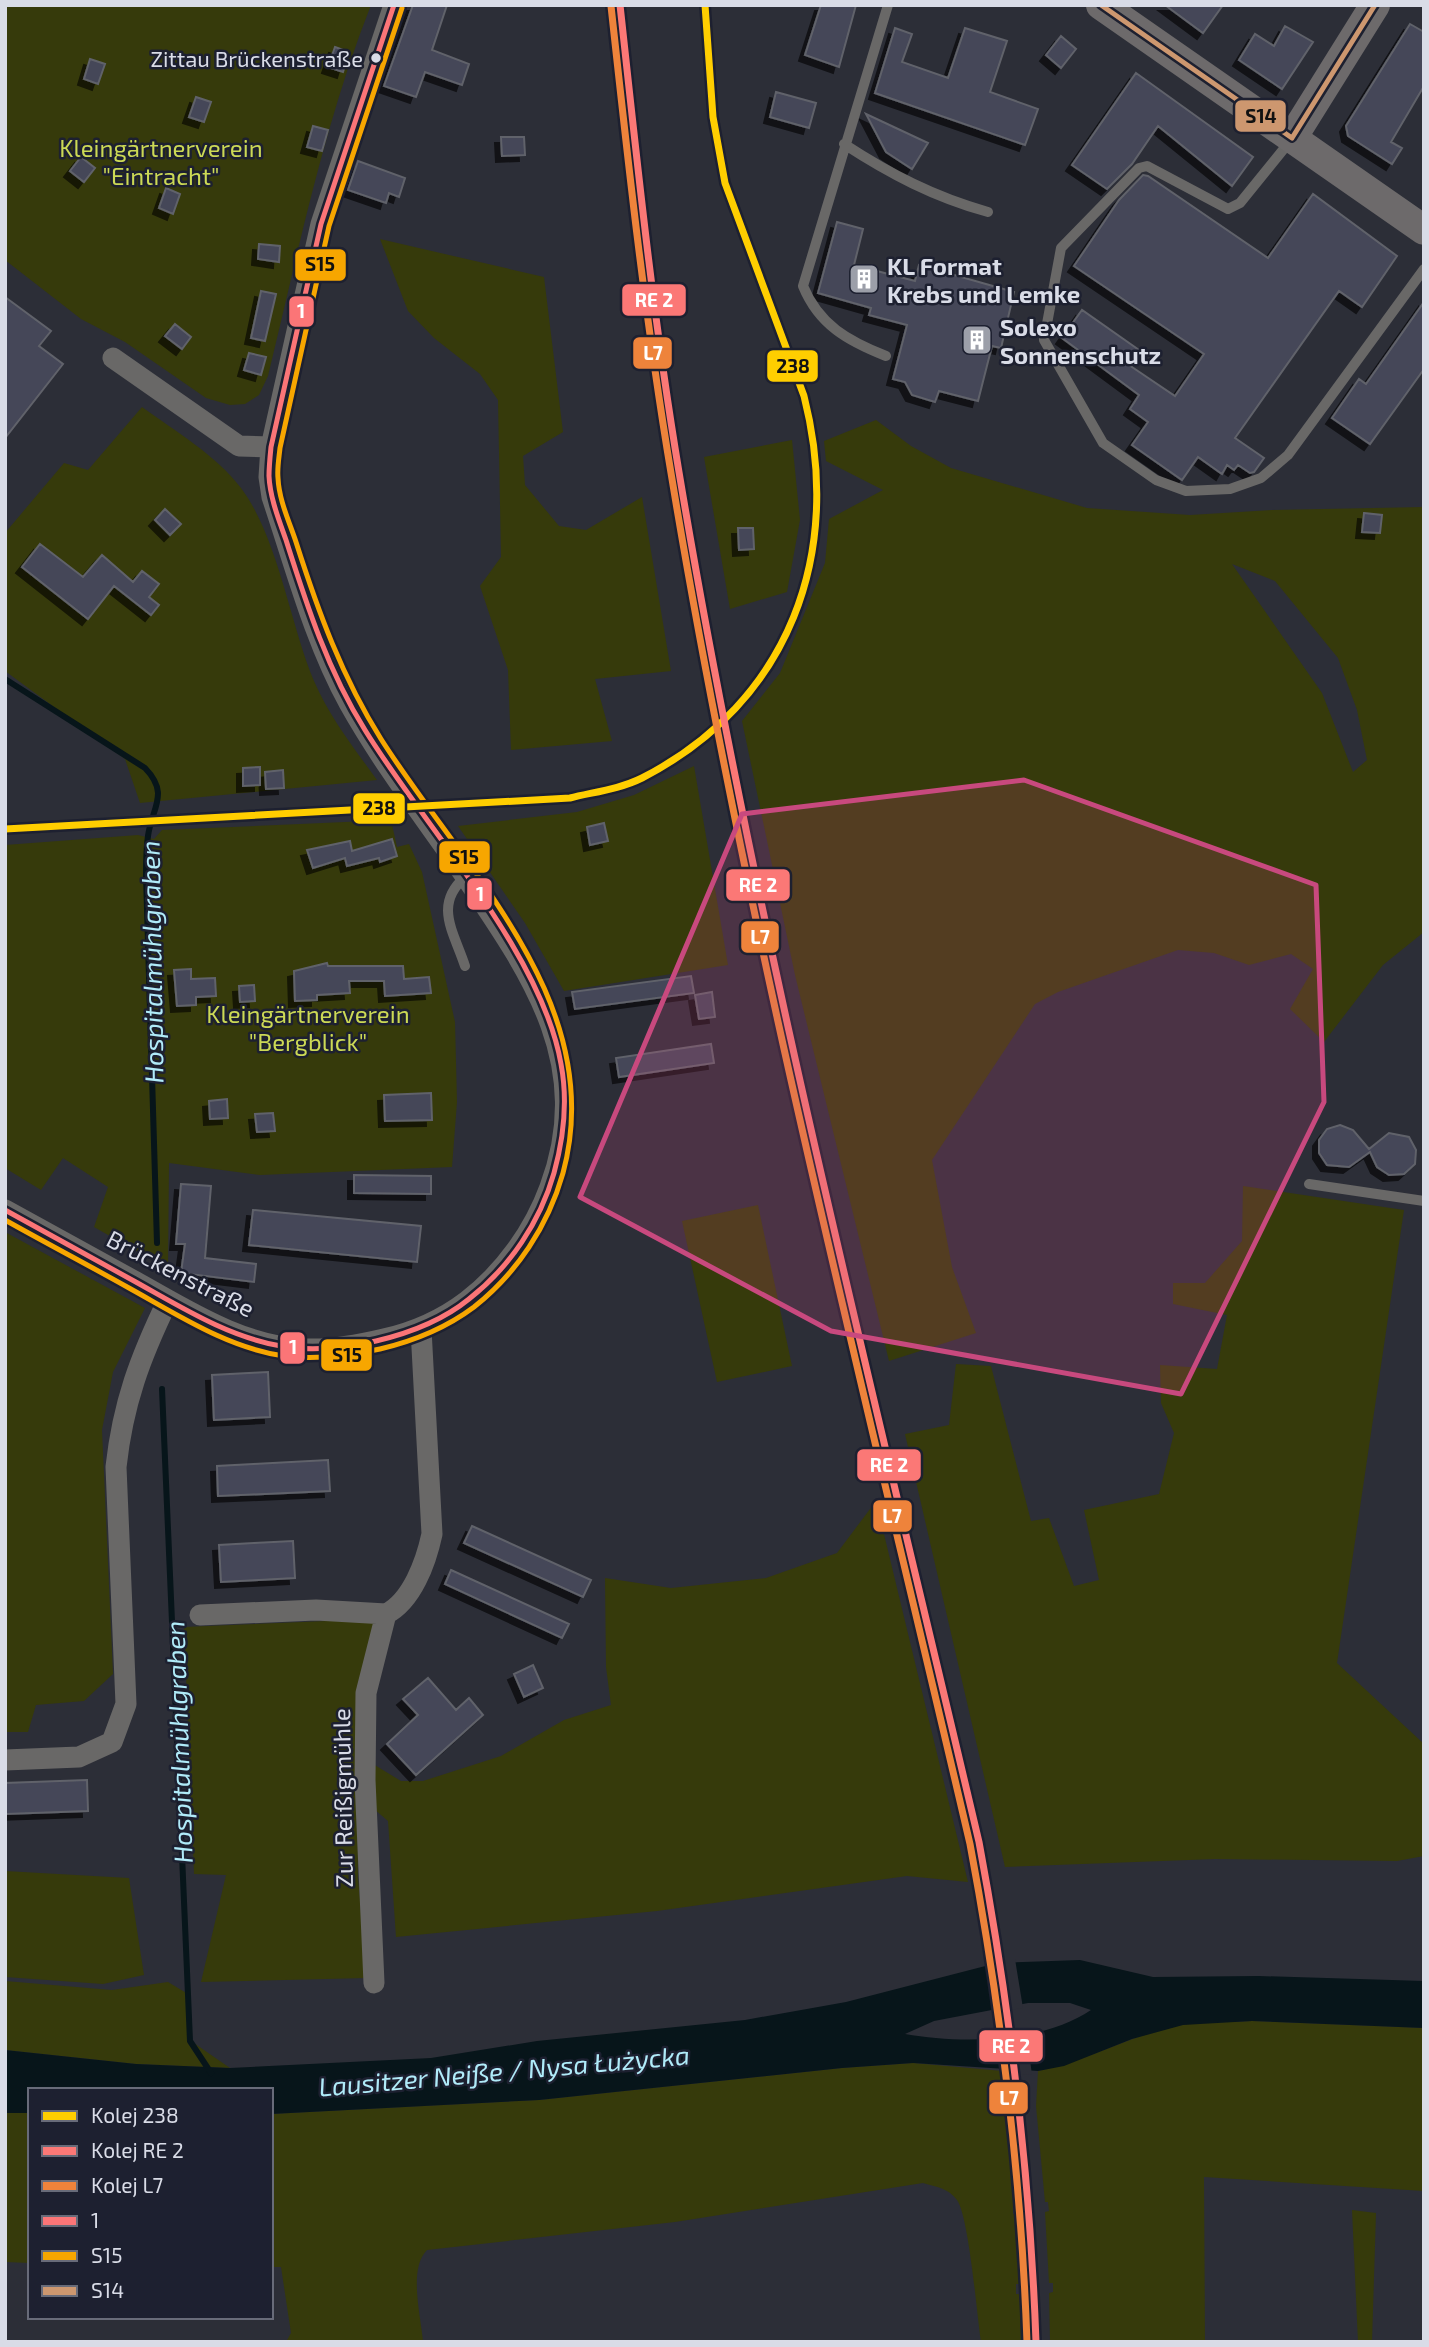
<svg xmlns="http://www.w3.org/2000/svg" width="1429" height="2347" viewBox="0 0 1429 2347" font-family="'Exo 2',sans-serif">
<defs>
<filter id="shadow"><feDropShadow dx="-6" dy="6" stdDeviation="0" flood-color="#0009"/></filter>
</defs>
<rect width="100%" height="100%" fill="#2c2e37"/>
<path fill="#363a0b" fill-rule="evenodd" d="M5,5H371C324,124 298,252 268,376L259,395L245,404L230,405L206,398L125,342L81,319L5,260Z
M380,239L544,277L563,432L523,456L525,485L559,526L586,530L642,497L671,671L595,679L612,741L511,750L508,670L480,586L501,557L498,400L480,374L434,338L408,311Z
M142,407C175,431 216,455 241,488C278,537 290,624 314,681C330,718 354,748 377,780L140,803L125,759L5,671V533L64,463L88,470Z
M876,420L911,446L951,468L1087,508L1190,515L1272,510L1424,507V932L1383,965L1324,1042L1290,1009L1313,969L1291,954L1249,965L1214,953L1178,950L1058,992L1035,1004L932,1160L952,1267L976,1333L889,1361L795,975L742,721L780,673L825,563L829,519L883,490L826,461L824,441ZM1232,564L1275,581L1338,658L1357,710L1367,760L1353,772L1322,693Z
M792,440L800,520L787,592L730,609L704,457Z
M694,766L728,965L564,991L525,923L458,826L577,812L634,795Z
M391,820L397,847L409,844L422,872L455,1022L457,1102L452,1167L260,1175L169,1163L168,1269L94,1227L108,1187L63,1158L41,1190L5,1168V845L138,835L154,839L162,830Z
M1243,1186L1404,1210L1337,1663L1424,1744V1856L1397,1861L1215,1859L1005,1867L905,1434L949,1425L956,1364L991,1366L1031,1521L1049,1518L1074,1586L1099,1580L1084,1510L1159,1494L1174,1433L1161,1403L1160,1365L1217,1369L1227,1315L1173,1304V1283H1205L1242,1241Z
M758,1205L792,1366L717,1382L682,1221Z
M5,1232L145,1308L113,1372L102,1430L113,1674L84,1701L36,1705L28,1732H5Z
M876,1501L968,1882L907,1876L657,1911L396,1937L388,1821L374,1809L373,1764L401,1781H423L501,1756L564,1720L611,1705L606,1667L605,1578L671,1588L766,1578L837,1553Z
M375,1619L357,1688L358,1878L367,1978L201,1982L226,1875L194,1874L184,1627Z
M5,1871L129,1878L144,1975L103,1984L5,1977Z
M5,1981L112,1990L168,1982L188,1994L191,2041L230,2068L136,2064L5,2050Z
M1252,2021L1424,2028V2191L1204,2177L1205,2342H1050L1049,2293L1053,2292V2283H1049L1045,2212L1049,2211L1048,2202H1045L1036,2106L1038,2071C1088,2061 1132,2034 1182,2025C1204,2021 1229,2023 1252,2021Z
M913,2063L1003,2071L1017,2204L1013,2205V2214H1018L1021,2284H1016V2294H1021L1022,2342H981C977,2316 969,2217 957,2200C948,2188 937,2187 923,2183L675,2222L427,2250C408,2269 421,2316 423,2342H286L291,2333L281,2267H271V2114L539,2100L842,2068Z
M5,2113H30V2263L5,2262Z
M1352,2210L1376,2213L1372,2342H1358Z"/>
<path fill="#07151a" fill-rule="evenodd" d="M1080,1960L1153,1977L1259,1976L1424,1981V2028L1252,2021L1183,2025L1132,2039L1064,2066L1038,2071L913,2063L842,2068L539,2100L271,2114V2090H30V2113H5V2050L136,2064L230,2068L431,2058L537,2041L745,2020L846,2002L997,1963ZM1028,2003H1070L1091,2010C1042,2043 962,2044 905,2034L934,2021Z"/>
<path fill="#2c2e37" d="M997,1959H1015L1023,2008L995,2012L988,1962Z
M1026,2029L1032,2075L1004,2074L999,2034Z"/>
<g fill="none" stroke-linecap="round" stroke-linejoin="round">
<path stroke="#07151a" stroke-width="6" d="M5,679L145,768C170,794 152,807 148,836C146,849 146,863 146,876L157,1243
M162,1389L190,2041L211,2073"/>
</g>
<path fill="#444658" stroke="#60626a" stroke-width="2" filter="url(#shadow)" d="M413,5H447L432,50L469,64L462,85L425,72L416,97L384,86Z
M821,5H856L839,67L805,55Z
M1165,5H1223L1203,33Z
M1410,24L1424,32V86L1391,142L1402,148L1392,164L1348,136L1346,126Z
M1285,26L1313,42L1282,89L1239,60L1255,34L1274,46Z
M895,28L912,34L902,62L948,78L965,28L1007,41L990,92L1038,109L1025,145L875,93Z
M1061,36L1076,49L1061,68L1046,55Z
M335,47L349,52L343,72L328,67Z
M90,59L105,64L98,84L84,79Z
M1136,73L1253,157L1232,186L1158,126L1132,164L1107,189L1072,165Z
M776,92L816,103L809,128L770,117Z
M196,97L211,102L204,122L189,117Z
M866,114L928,143L912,169L886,152Z
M313,126L328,130L322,151L307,147Z
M501,137H524L525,155L502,156Z
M81,157L95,168L84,182L70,171Z
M358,161L405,178L399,197L389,193L386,203L348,190Z
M1143,175L1148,176L1268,258L1313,194L1397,256L1362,307L1339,291L1235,438L1264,458L1254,472L1250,473L1238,465L1234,470L1227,465L1222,474L1198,457L1182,480L1132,445L1148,422L1130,409L1139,395L1062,338L1082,310L1139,350L1129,365L1175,396L1204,354L1074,266L1119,200Z
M166,188L180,194L173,214L159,208Z
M837,222L863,229L854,265L915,281L919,265L1014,292L1001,348L992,346L978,401L939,391L935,402L912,395L905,382L893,379L907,325L869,315L871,308L818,293Z
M259,244L280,246L279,262L258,259Z
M261,291L276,294L265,341L251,338Z
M5,297L51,331L39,346L63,364L5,438Z
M1424,302V369L1370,444L1332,418L1359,379L1366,384Z
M175,324L191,337L182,349L165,336Z
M249,353L266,357L261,375L244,370Z
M165,509L181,524L170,535L155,520Z
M1364,513L1382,515L1380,533L1362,532Z
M738,528H753L754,549L739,550Z
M40,544L83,577L102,555L133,582L142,571L159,584L149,597L159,605L151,615L114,586L88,619L22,567Z
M260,767V785L243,786V768Z
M283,770L284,788L266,789L265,772Z
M604,823L608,841L590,845L587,827Z
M392,839L397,856L380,862L379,858L347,866L345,858L313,868L307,850L350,841L352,851Z
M327,963L328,966H403L404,979L429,977L431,993L385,996L384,981H349L350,993L317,995V1000L295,1001L294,971Z
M191,969V979L215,978L216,996L196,997V1005L177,1006L174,970Z
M691,976L694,993L575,1009L572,992Z
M254,985L255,1001L240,1002L239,986Z
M712,992L715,1017L699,1019L695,995Z
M711,1044L714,1063L619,1077L616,1058Z
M431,1093L432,1120L385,1121L384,1095Z
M227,1099L228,1118L210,1119L209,1101Z
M273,1113L275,1131L257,1132L255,1114Z
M1340,1125L1353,1130L1369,1149L1389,1133L1409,1137L1416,1150L1415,1164L1404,1174L1389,1175L1377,1167L1370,1152L1349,1167L1327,1165L1319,1153V1140L1327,1129Z
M354,1175L431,1176V1194L354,1193Z
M181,1184L211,1186L205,1258L256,1264L254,1282L181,1273L185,1244H176Z
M253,1210L421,1226L417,1262L249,1245Z
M268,1372L270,1417L214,1420L212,1375Z
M328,1460L330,1491L218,1496L217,1466Z
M472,1526L591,1580L583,1597L464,1543Z
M293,1541L295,1578L221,1582L219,1545Z
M451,1570L569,1624L562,1638L445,1584Z
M533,1665L543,1688L524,1697L514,1674Z
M428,1678L456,1710L469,1698L483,1715L416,1775L387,1744L418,1715L403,1699Z
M87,1780L88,1811L5,1814V1783Z"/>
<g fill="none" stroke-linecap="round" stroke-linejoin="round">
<path stroke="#696867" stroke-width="10" d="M1291,140L1240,203L1228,209L1147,166L1139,168L1061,248L1044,340L1103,443L1156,480L1186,491L1230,489L1261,478L1288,455L1424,269
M844,144C890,174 934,197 988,212
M886,356C848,341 819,325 803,286L888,5
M465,966C454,932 433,905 465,877
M1309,1184L1424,1201"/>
<path stroke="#696867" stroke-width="21" d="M113,358L239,446L271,447
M5,1210C49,1234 93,1258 136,1282C188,1311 245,1348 307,1349C333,1350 359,1345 384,1339C415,1332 442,1320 467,1301C504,1273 534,1231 550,1187C595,1066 534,977 468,880C428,822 383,764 349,703C314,639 295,565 272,497L269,477L271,447L321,224L394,5
M200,1615L316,1610L386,1614
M5,1760L79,1757L112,1742L126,1704L116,1467C123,1403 140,1358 168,1300
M374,1983L365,1780L366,1693L386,1614C412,1601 426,1562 432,1534L421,1329"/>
<path stroke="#6d6a6b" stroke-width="30" d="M1101,5L1424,230
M1292,138L1375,5"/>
<g stroke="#1d2030" stroke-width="10">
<path id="bus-1" d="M5,1210C48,1234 91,1257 134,1281C181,1307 228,1337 281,1346C313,1352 345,1348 376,1341C410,1333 442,1321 469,1299C510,1267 540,1222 554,1173C564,1137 568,1101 561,1064C542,953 424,826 365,730C328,671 307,606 286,540C279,520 270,498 269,476C269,467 270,457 271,447L321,224L394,5"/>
</g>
<g stroke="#1d2030" stroke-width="10">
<path id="bus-2" d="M5,1220C46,1243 88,1265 129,1288C178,1315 228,1348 284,1356C317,1360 348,1356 380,1349C414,1341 446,1328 474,1307C517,1273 548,1226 563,1173C609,1004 464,870 381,739C342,677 318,611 296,542C289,521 279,500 278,478C277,468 279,458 280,448L329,226L402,8"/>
</g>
<g stroke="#1d2030" stroke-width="10">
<path id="bus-3" d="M1101,5L1292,138L1375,5"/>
</g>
<use href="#bus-1" stroke="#fb7577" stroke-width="5"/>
<use href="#bus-2" stroke="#f7a600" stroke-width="5"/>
<use href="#bus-3" stroke="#cd976f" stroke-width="5"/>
<g stroke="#1d2030" stroke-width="12">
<path id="rail-1" d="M5,829L570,798C594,792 620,789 642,778C790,702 844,553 804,396L725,183L713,117L705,5"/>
</g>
<g stroke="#1d2030" stroke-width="12">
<path id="rail-2" d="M620,5C637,161 653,317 679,472C756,933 872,1387 979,1842C1010,2008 1030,2173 1036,2342"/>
</g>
<g stroke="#1d2030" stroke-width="12">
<path id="rail-3" d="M611,6C628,162 645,318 671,473C747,935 864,1389 970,1844C1001,2009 1021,2174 1027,2342"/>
</g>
<use href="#rail-1" stroke="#ffce00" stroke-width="7"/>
<use href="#rail-2" stroke="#fb7876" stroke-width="7"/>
<use href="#rail-3" stroke="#ee833b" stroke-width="7"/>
</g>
<path fill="#c8497e" fill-opacity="0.2" stroke="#c8497e" stroke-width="5" stroke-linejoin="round" d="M1024,780L1316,885L1324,1102L1181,1394L831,1331L580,1197L742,814Z"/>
<defs>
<g id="building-square" transform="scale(1.575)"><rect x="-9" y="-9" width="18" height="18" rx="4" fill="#9c9fa9" stroke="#1d2030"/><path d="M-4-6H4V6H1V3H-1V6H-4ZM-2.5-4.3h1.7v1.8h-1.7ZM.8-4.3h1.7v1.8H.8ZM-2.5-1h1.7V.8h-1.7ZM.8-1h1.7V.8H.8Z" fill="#fff"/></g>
</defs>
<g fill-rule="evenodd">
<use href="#building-square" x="864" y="279"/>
<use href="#building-square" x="977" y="340"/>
</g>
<circle fill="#d9dce7" stroke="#1d2030" stroke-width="2.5" cx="376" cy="58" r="6"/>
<g text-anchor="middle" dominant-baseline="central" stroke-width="5" stroke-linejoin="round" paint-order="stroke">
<g font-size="22" fill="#d9dce7" stroke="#1d2030" text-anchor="end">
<text x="363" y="58">Zittau Brückenstraße</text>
</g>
<g font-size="24" fill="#ccd955" stroke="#1d2030">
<text x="161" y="147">Kleingärtnerverein<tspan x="161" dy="28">"Eintracht"</tspan></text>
<text x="308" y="1013">Kleingärtnerverein<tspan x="308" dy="28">"Bergblick"</tspan></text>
</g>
<g font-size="24" font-weight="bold" fill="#d9dce7" stroke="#1d2030" text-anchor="start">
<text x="887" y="265">KL Format<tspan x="887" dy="28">Krebs und Lemke</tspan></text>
<text x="1000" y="326">Solexo<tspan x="1000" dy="28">Sonnenschutz</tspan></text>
</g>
<g font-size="24" fill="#d9dce7" stroke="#1d2030">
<text transform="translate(181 1273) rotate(27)">Brückenstraße</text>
<text transform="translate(342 1798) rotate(-91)">Zur Reißigmühle</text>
</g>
<g font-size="26" font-style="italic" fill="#b0ebf9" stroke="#1d2030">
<text transform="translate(151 962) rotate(-91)">Hospitalmühlgraben</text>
<text transform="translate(178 1742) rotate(-92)">Hospitalmühlgraben</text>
<text transform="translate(504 2070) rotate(-5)">Lausitzer Neiße / Nysa Łużycka</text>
</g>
</g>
<g stroke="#1d2030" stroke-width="2.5">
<rect x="1234" y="99" width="53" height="34" rx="7" fill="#cd976f"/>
<rect x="294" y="248" width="53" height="34" rx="7" fill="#f7a600"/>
<rect x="621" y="283" width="66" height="34" rx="7" fill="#fb7876"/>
<rect x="288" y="295" width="27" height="33" rx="7" fill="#fb7577"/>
<rect x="632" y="336" width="41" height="34" rx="7" fill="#ee833b"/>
<rect x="766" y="349" width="53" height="34" rx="7" fill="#ffce00"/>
<rect x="352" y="792" width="54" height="33" rx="7" fill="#ffce00"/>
<rect x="438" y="840" width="53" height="34" rx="7" fill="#f7a600"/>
<rect x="725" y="868" width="66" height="34" rx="7" fill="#fb7876"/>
<rect x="466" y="877" width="27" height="34" rx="7" fill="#fb7577"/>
<rect x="740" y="920" width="40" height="34" rx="7" fill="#ee833b"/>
<rect x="279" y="1331" width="27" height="34" rx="7" fill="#fb7577"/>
<rect x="320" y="1338" width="53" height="34" rx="7" fill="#f7a600"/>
<rect x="856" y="1448" width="66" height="34" rx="7" fill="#fb7876"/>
<rect x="872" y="1499" width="41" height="34" rx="7" fill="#ee833b"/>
<rect x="978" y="2029" width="66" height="34" rx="7" fill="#fb7876"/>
<rect x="988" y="2081" width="41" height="34" rx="7" fill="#ee833b"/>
</g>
<g font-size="19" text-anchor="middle" font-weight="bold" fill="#fff">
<text x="654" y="307">RE 2</text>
<text x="301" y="318">1</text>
<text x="653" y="360">L7</text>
<text x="758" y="892">RE 2</text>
<text x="480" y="901">1</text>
<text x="760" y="944">L7</text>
<text x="293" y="1354">1</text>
<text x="889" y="1472">RE 2</text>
<text x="892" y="1523">L7</text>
<text x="1011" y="2053">RE 2</text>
<text x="1009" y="2105">L7</text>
</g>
<g font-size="19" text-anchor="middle" font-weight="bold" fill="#111">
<text x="1261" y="123">S14</text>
<text x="320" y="271">S15</text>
<text x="793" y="373">238</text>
<text x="379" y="815">238</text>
<text x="464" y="864">S15</text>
<text x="347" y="1362">S15</text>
</g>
<rect width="1429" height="2347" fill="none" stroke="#d9dce7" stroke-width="14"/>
<rect x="28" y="2088" width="245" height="231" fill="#1d2030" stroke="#686b79" stroke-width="2"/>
<rect x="42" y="2111" width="35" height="10" fill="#ffce00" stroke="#686b79" stroke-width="2"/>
<text x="91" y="2123" font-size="21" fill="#d9dce7">Kolej 238</text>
<rect x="42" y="2146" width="35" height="10" fill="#fb7876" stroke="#686b79" stroke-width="2"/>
<text x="91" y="2158" font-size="21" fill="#d9dce7">Kolej RE 2</text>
<rect x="42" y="2181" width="35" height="10" fill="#ee833b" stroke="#686b79" stroke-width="2"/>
<text x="91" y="2193" font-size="21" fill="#d9dce7">Kolej L7</text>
<rect x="42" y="2216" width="35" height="10" fill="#fb7577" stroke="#686b79" stroke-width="2"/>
<text x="91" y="2228" font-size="21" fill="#d9dce7">1</text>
<rect x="42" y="2251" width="35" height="10" fill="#f7a600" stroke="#686b79" stroke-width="2"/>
<text x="91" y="2263" font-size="21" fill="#d9dce7">S15</text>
<rect x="42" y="2286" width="35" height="10" fill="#cd976f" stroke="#686b79" stroke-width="2"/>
<text x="91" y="2298" font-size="21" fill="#d9dce7">S14</text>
</svg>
